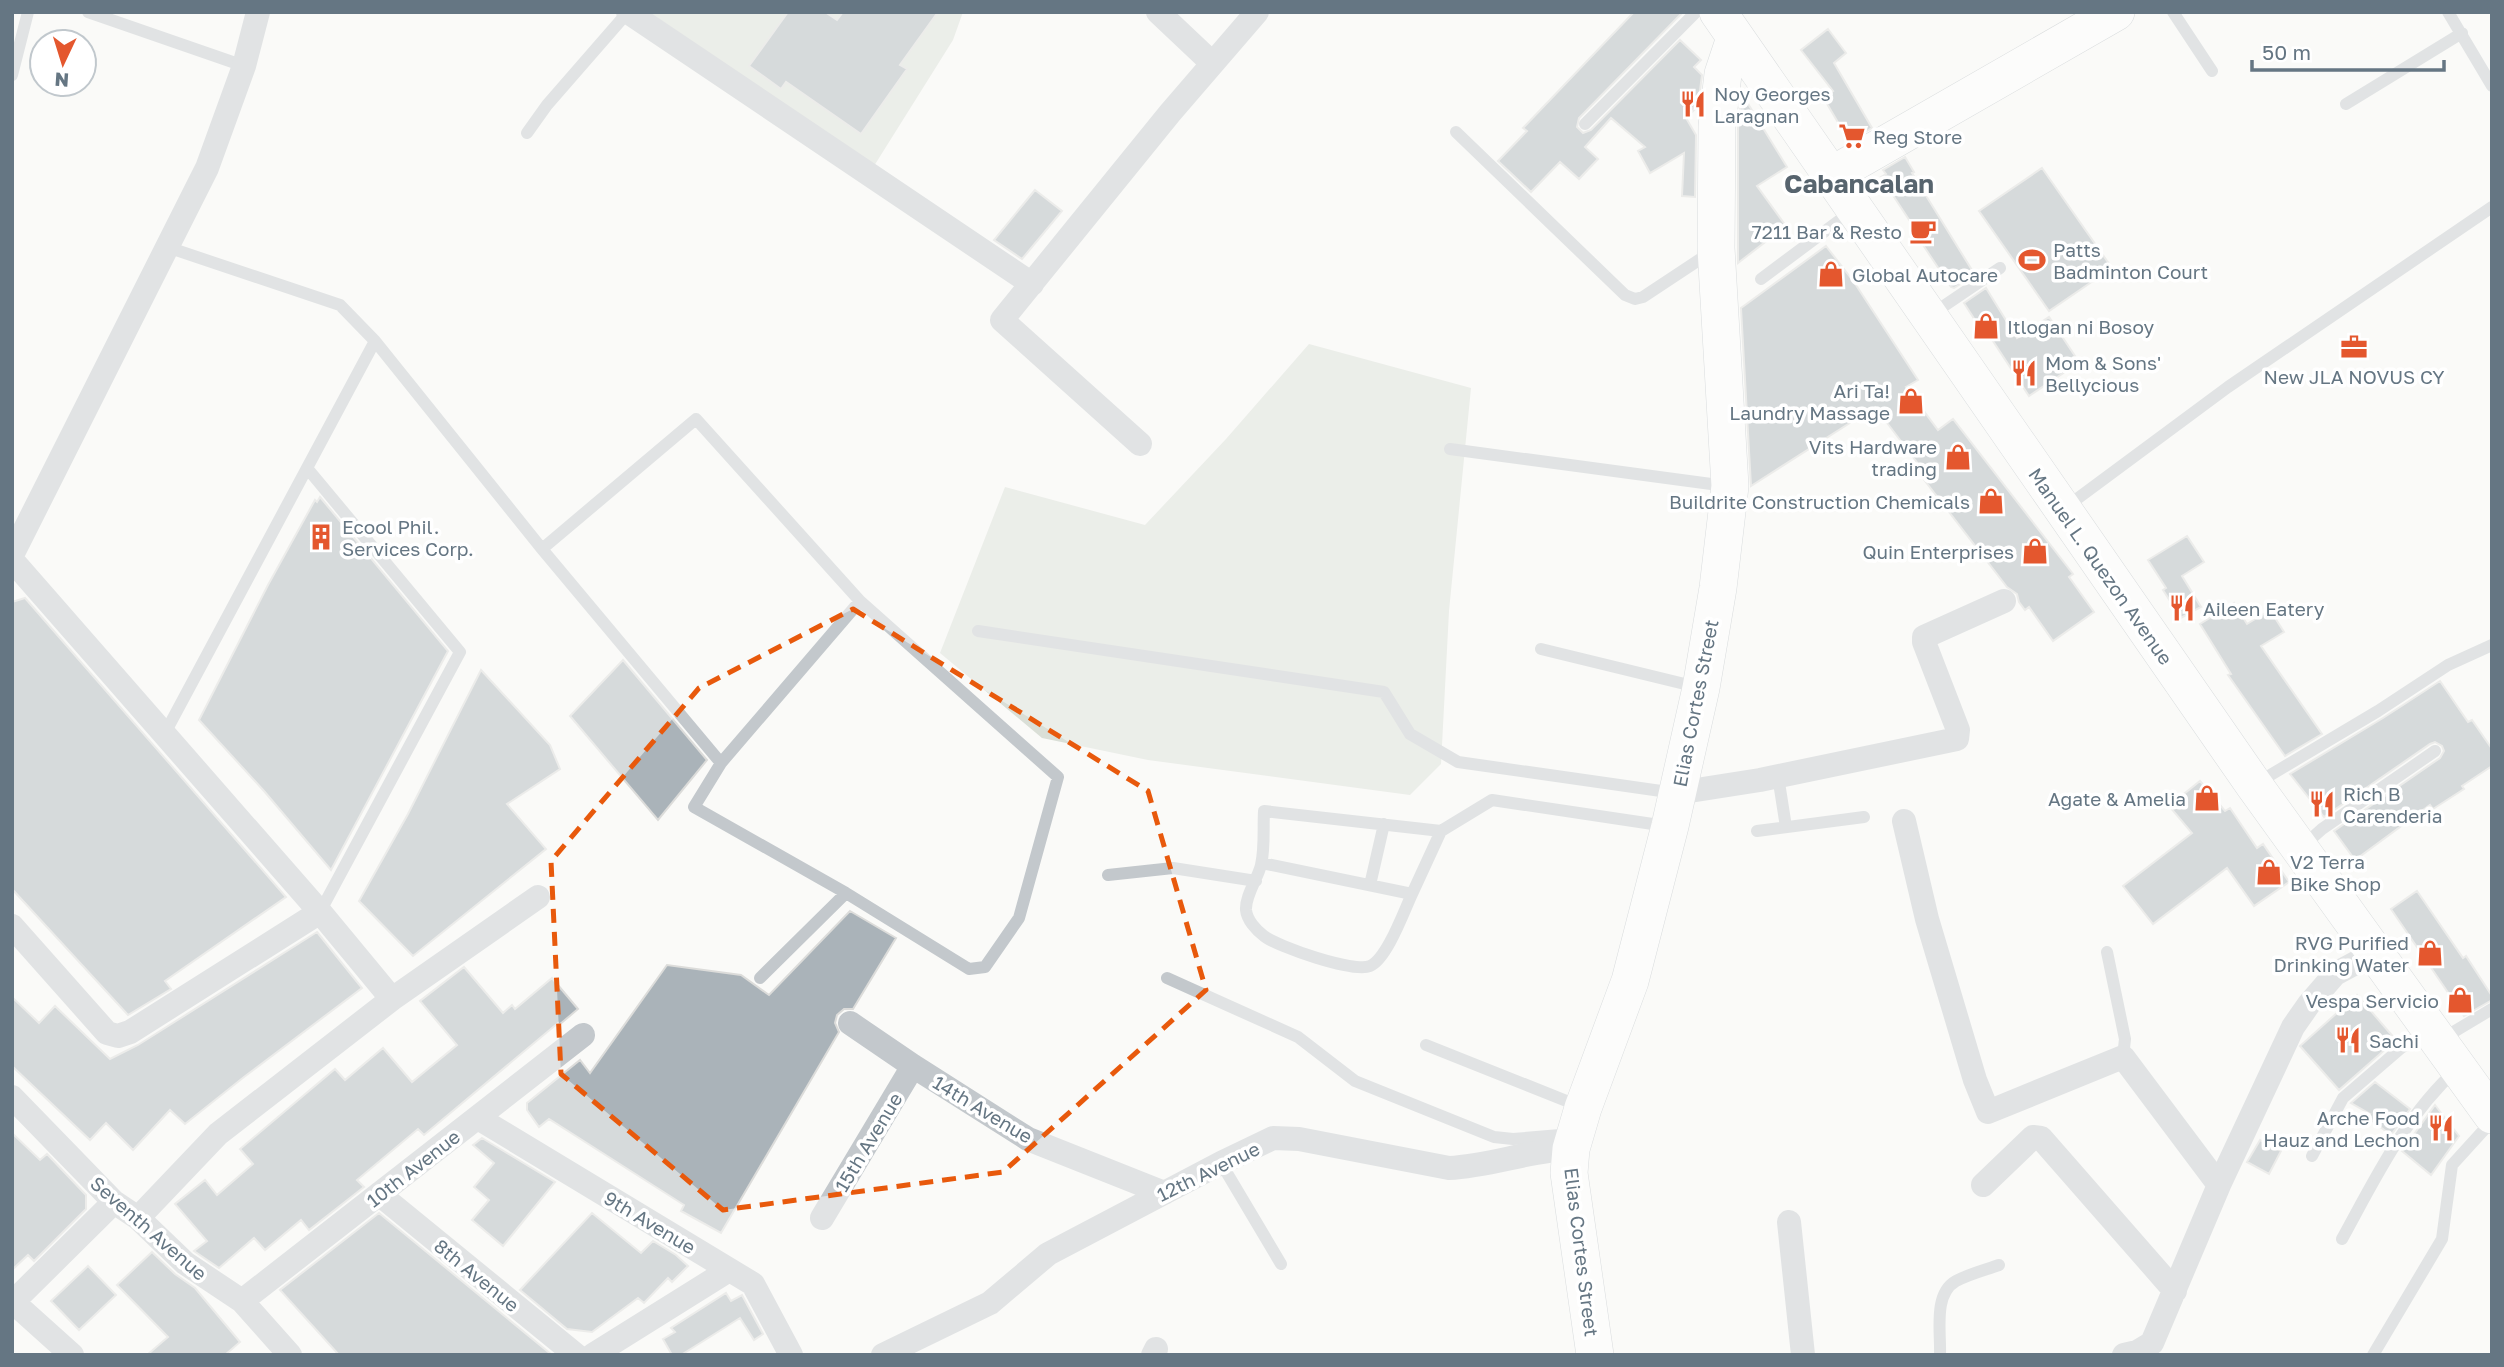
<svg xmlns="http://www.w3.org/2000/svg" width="2504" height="1367" viewBox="0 0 2504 1367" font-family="'Golos Text',sans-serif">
<rect width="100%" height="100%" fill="#fafaf8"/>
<path fill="#dadfd7" d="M649,12H963L953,40L874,166Z
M1309,344L1471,388L1449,611L1441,764L1410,795L1148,760L1042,738L940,653L1005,487L1145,525L1226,439Z"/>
<path fill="#aab3b9" stroke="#dcdcda" stroke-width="2" d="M788,12H825L837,20L843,12H938L900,65L907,69L861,134L786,82L781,89L749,66Z
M1634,12H1683L1579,118L1577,127L1583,133L1591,130L1680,40L1701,60L1694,67L1702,75L1698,106L1686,118L1696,135L1695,197L1682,196L1684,153L1650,173L1638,151L1645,147L1611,118L1585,147L1598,159L1579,179L1560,162L1531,192L1498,161L1527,131L1523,128Z
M1828,29L1846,53L1834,63L1872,128L1849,141L1823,97L1833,91L1801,50Z
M1742,94L1787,167L1757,186L1786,226L1738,263V127Z
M1905,157L1914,172L1912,173L1975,275L1954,288L1951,287L1923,245L1925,244L1881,177L1886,174L1883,170Z
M2042,168L2112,268L2049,311L1979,211Z
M1035,190L1062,211L1022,259L994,240Z
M1826,246L1854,282L1918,380L1906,387L1938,430L1953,419L2073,574L2069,577L2094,612L2053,641L2029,607L2025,610L2019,602L2017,594L2007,587L1915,468L1919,465L1875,407L1751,486L1741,308Z
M1986,288L2017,338L2049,317L2075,356L2061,365L2065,372L2029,396L1987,332L1984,334L1964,303Z
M320,497L448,651L331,870L264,791L199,720L268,585L315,500L317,502Z
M2187,536L2204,562L2182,576L2201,607L2181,618L2163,590L2166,588L2148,560Z
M25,598L286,897L165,981L171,989L128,1015L12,889V602Z
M2234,603L2247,624L2270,610L2284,632L2261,646L2322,734L2285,756L2228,675L2231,674L2200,624Z
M623,660L707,760L658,820L570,716Z
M481,670L550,745L560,769L507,804L546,849L413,956L359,901L408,814Z
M2440,681L2468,722L2472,720L2492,749V766L2462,786L2464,789L2433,809L2430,805L2355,860L2334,831L2440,758L2444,751L2442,746L2435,742L2430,744L2324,817L2290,774L2383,718Z
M2200,781L2225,811L2230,808L2257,848L2263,844L2289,882L2254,906L2227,868L2153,924L2123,886L2192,833L2169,806Z
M2417,891L2463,958L2466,956L2492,996V1000L2464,1016L2391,909Z
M850,911L896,938L853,1009H844L837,1015L835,1023L839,1032L721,1233L681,1211L684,1205L549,1119L539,1127L527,1110V1103L580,1060L590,1073L667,965L741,975L769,995Z
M317,932L362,988L244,1077L185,1124L170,1110L133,1150L106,1123L90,1140L12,1066V997L39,1023L55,1006L110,1059L138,1045Z
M464,967L503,1013L512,1005L515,1009L552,978L578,1009L559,1025L558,1023L424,1135L418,1129L357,1180L364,1187L309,1230L301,1220L265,1250L254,1238L219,1268L194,1251L207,1241L175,1204L205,1180L217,1195L253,1164L240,1149L335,1069L345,1080L383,1048L412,1082L457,1045L420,1001Z
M2357,995L2396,1040L2339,1090L2300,1046Z
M2375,1082L2410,1109L2391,1135L2367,1117L2370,1114L2351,1103Z
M2435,1105L2459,1136L2431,1175L2402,1151Z
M12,1133L40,1160L47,1154L86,1195V1209L34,1261L28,1255L12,1270Z
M482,1138L555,1182L503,1246L472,1220L489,1200L474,1187L494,1163L473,1145Z
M2260,1140L2281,1151L2269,1174L2247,1162Z
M379,1213L412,1240L552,1355H339L280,1290Z
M592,1213L641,1253L653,1241L676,1255L688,1266L672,1282L668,1278L644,1303L638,1298L592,1332L567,1329L520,1290Z
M152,1252L175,1274L195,1288L240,1342L225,1355H147L168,1337L117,1285Z
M88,1266L116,1295L79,1330L51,1301Z
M726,1293L731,1301L742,1295L763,1334L754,1340L740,1318L681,1355H672L663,1339L675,1332L671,1328Z"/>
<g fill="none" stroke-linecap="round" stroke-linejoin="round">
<g stroke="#b3babf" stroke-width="38">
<path id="secondary" d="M1718,12L2254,785L2492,1115
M1832,175L2116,12
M1595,1355L1569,1173L1571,1149L1583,1108L1630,981L1670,826L1701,688L1718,588L1730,486L1716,248L1717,126L1723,74L1735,38"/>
</g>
<path stroke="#c3c8cc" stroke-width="12" d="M88,12L244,66
M2173,12L2212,71
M2448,12L2492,86
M12,75L28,12
M2346,104L2462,33
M1585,124L1696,12
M1456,132L1625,295L1635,299L1643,297L1711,252
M527,133L547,105L628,12
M1761,279L1852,211
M1932,314L2000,268
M375,341L542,549L721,763
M1450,449L1726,486
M307,468L460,652L320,912
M2066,507L2228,387L2492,207
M542,549L696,419L860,601L1058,777L1019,918L985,967L969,969L846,893L694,807L721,763L860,601
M978,631L1384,692L1410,734L1458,762L1675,793
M1541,649L1697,687
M164,735L375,341L340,305L167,247
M1778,776L1786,827
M2257,783L2378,711L2448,665L2492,645
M1757,831L1864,817
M2303,846L2322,829L2435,751
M1262,863L1412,894L1441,831L1492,800L1666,826
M1108,875L1173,868L1256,881
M1370,885L1384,824
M1412,894C1404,911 1387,959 1370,966C1354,973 1278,947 1264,936C1256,930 1247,920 1246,910C1245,896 1258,878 1261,865C1265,848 1263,828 1264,811L1441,831
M2107,952L2125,1039L2123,1057
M760,978L846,893
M1167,978L1298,1037L1355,1081L1494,1137L1513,1139L1572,1134
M2440,1040L2492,1009
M1426,1045L1579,1106
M2312,1156L2343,1098L2401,1048L2427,1030
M1221,1163L1281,1264
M2342,1239C2375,1179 2405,1116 2457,1069
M1940,1355C1941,1332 1933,1294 1956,1281C1969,1274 1985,1270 1999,1265
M2373,1355L2442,1239L2452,1165L2492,1121"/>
<path stroke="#c3c8cc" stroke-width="24" d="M628,12L1032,284
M1158,12L1212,63
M1140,444L1002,320L1170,113L1257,12
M12,555L207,168L244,66L258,12
M12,560L320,912L392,999
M1677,793L1760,780L1957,739L1958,730L1924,642V637L2004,601
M1904,821L1927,919L1975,1080L1988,1112L2123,1057L2219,1185
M12,926L107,1033L118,1036L130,1032L320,912
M850,1023L913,1066L1028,1139L1164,1193
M12,1097L114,1202L138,1218L185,1263L242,1301L290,1355
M478,1118L753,1284L791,1355
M1983,1185L2033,1137L2041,1138L2175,1291
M379,1194L576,1355
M138,1218L218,1134L392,999L538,897
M822,1218L913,1066
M1789,1222L1803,1355
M242,1301L583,1035
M13,1302L72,1355
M12,1303L114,1202
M593,1355L729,1270
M883,1355L990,1303L1048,1254L1221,1163L1273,1138L1299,1139L1449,1168C1491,1166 1530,1150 1571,1149
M1153,1355L1156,1349
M2124,1355L2137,1352L2152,1343L2219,1185L2293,1027L2309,1004L2335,974L2376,952"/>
<use href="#secondary" stroke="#fff" stroke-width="37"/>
</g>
<path d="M0 0H2504V1367H0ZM853,609L1148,791L1206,990L1003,1172L723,1210L561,1074L551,861L699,688Z" fill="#fafaf8" fill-opacity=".55" fill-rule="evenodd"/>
<path fill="none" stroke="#e8590c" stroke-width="5" stroke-dasharray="14 9" stroke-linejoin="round" d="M853,609L1148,791L1206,990L1003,1172L723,1210L561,1074L551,861L699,688Z"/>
<defs>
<g id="restaurant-bare" transform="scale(2.1)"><path d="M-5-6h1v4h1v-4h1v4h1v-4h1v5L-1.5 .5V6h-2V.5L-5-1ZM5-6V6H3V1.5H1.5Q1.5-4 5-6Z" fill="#e4572e" stroke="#fff" stroke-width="2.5" paint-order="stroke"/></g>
<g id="supermarket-bare" transform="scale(2.1)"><path d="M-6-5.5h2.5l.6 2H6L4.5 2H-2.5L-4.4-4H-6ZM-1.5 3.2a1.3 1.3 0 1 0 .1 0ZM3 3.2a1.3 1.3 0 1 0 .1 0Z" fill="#e4572e" stroke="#fff" stroke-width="2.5" paint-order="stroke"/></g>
<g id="cafe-bare" transform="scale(2.1)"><path d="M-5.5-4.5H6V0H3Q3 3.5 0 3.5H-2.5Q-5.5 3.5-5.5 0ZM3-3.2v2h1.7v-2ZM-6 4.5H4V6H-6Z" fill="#e4572e" stroke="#fff" stroke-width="2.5" paint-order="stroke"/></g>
<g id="stadium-bare" transform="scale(2.1)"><path d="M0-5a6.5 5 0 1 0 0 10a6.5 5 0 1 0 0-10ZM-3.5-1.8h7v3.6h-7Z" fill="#e4572e" stroke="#fff" stroke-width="2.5" paint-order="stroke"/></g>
<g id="shop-bare" transform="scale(2.1)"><path d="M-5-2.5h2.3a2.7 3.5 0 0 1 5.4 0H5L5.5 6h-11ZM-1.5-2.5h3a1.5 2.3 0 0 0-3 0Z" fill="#e4572e" stroke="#fff" stroke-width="2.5" paint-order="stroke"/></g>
<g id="office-bare" transform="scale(2.1)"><path d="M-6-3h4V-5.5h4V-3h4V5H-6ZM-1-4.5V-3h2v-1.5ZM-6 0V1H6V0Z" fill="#e4572e" stroke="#fff" stroke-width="2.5" paint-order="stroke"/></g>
<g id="building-bare" transform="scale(2.1)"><path d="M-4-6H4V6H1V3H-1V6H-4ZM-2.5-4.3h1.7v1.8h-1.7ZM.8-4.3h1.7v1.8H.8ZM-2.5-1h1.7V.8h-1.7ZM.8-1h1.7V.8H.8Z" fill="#e4572e" stroke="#fff" stroke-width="2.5" paint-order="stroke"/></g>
</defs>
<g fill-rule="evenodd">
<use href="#restaurant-bare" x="1693" y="104"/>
<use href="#supermarket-bare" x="1852" y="136"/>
<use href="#cafe-bare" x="1923" y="231"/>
<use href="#stadium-bare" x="2032" y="260"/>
<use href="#shop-bare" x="1831" y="274"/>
<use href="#shop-bare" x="1986" y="326"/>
<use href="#office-bare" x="2354" y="347"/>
<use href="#restaurant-bare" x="2024" y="373"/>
<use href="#shop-bare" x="1911" y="401"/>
<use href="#shop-bare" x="1958" y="457"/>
<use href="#shop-bare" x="1991" y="501"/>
<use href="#building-bare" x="321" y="537"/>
<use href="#shop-bare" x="2035" y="551"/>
<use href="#restaurant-bare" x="2182" y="608"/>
<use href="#shop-bare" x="2207" y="798"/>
<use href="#restaurant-bare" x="2322" y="804"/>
<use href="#shop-bare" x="2269" y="872"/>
<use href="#shop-bare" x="2430" y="953"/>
<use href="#shop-bare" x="2460" y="1000"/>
<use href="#restaurant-bare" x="2348" y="1040"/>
<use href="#restaurant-bare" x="2441" y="1128"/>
</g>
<g text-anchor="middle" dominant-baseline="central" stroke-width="7" stroke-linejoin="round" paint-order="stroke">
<g font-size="19" fill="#657683" stroke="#fff" text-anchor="start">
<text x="1714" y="93">Noy Georges<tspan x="1714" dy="22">Laragnan</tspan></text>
<text x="1873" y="136">Reg Store</text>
<text x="1902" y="231" text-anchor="end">7211 Bar &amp; Resto</text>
<text x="2053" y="249">Patts<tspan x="2053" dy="22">Badminton Court</tspan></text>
<text x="1852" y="274">Global Autocare</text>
<text x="2007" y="326">Itlogan ni Bosoy</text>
<text x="2045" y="362">Mom &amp; Sons'<tspan x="2045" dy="22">Bellycious</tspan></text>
<text x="2354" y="376" text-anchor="middle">New JLA NOVUS CY</text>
<text x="1890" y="390" text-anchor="end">Ari Ta!<tspan x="1890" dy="22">Laundry Massage</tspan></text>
<text x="1937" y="446" text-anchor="end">Vits Hardware<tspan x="1937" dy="22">trading</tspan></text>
<text x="1970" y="501" text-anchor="end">Buildrite Construction Chemicals</text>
<text x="342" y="526">Ecool Phil.<tspan x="342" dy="22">Services Corp.</tspan></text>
<text x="2014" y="551" text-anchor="end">Quin Enterprises</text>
<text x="2203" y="608">Aileen Eatery</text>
<text x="2343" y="793">Rich B<tspan x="2343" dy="22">Carenderia</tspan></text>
<text x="2186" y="798" text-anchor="end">Agate &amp; Amelia</text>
<text x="2290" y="861">V2 Terra<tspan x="2290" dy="22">Bike Shop</tspan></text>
<text x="2409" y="942" text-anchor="end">RVG Purified<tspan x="2409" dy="22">Drinking Water</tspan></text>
<text x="2439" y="1000" text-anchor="end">Vespa Servicio</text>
<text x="2369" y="1040">Sachi</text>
<text x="2420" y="1117" text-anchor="end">Arche Food<tspan x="2420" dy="22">Hauz and Lechon</tspan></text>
</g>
<g font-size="19" fill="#657683" stroke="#fff">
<text transform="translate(2101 566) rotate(55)">Manuel L. Quezon Avenue</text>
<text transform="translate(1695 703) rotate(-79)">Elias Cortes Street</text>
<text transform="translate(983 1109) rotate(31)">14th Avenue</text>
<text transform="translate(868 1142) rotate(-59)">15th Avenue</text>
<text transform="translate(413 1168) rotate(-38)">10th Avenue</text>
<text transform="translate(1208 1171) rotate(-26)">12th Avenue</text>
<text transform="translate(650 1222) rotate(31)">9th Avenue</text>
<text transform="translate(149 1228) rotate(41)">Seventh Avenue</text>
<text transform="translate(1582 1252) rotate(83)">Elias Cortes Street</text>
<text transform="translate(477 1275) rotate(39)">8th Avenue</text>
</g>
<g font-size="26" font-weight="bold" fill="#57646e" stroke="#fff">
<text x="1859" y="183">Cabancalan</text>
</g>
</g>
<rect width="2504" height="1367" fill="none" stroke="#657683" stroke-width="28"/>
<g transform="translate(63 63) rotate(184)"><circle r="33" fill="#ffffff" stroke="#c1c8cd" stroke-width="2"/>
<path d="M0-5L12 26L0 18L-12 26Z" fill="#e4572e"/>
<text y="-10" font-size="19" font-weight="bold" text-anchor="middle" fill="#657683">N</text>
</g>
<path d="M2252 60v10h192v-10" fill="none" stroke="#657683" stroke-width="3.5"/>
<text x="2262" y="60" font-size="21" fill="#657683" stroke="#ffffff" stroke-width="5" paint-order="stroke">50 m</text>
</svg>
